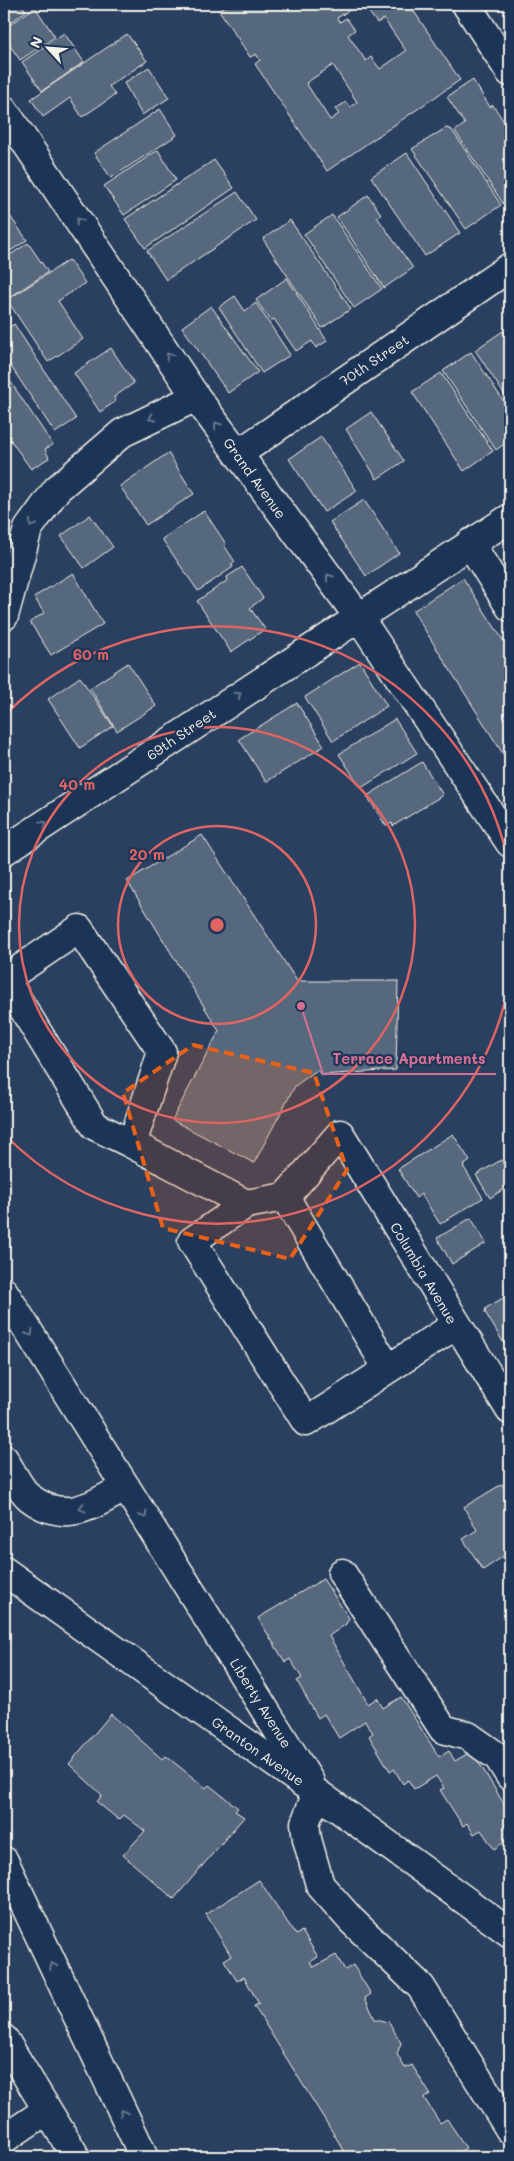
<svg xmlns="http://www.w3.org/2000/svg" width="514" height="2161" viewBox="0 0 514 2161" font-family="Mali,sans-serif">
<rect width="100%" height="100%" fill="#2a4060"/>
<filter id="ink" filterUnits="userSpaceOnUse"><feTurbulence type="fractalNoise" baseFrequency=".02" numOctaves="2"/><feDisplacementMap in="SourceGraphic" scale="10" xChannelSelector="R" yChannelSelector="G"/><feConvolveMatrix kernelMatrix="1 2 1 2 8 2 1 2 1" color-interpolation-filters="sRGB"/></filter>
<g filter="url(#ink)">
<path fill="#56677d" stroke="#f4f1e8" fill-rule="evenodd" d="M4,4H21L26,11L4,27Z
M229,4H359L337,18L340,22L346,18L355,30L348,35L366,61L371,57L380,69L406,51L384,19L377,23L363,4H409L460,80L327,171L255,64L260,60L256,54L250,57L219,10ZM333,65L357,102L350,107L346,102L335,109L339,114L330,120L306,83Z
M35,7L55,37L20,60L4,37V29Z
M64,33L84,62L42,91L22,62Z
M127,34L147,61L109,86L115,95L82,117L70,98L43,117L31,99Z
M149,67L169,98L142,115L124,83Z
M473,80L490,107L493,105L510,131V214L455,131L465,124L447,97Z
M160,109L177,135L111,178L94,153Z
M446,128L452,130L501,205L466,229L412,149Z
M158,150L176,180L124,215L104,186Z
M407,153L460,233L425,256L371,177Z
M214,160L234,188L145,248L125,219Z
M237,192L256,220L166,280L147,251Z
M368,195L381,214L377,217L413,268L384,288L337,217Z
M7,212L27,240L4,255V214Z
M332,215L382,289L354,308L304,234Z
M290,220L351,309L322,328L263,239Z
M28,243L48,272L4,301V259Z
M69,260L85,283L58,301L83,339L48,362L7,300Z
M287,278L327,341L316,348L312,341L296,351L274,319L271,321L256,300Z
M235,296L245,311L256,303L290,355L262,373L219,307Z
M211,306L258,372L228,393L182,327Z
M14,324L76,419L55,433L4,356V331Z
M503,331L510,342V403L475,350Z
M111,348L134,383L114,397L116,401L100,412L74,373Z
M471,352L510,411V440L496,450L443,371Z
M441,373L493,451L464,471L412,392Z
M10,381L53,445L45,449L49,458L31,469L4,431V385Z
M371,412L404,461L377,479L346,429Z
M321,437L357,491L324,512L289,459Z
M168,453L194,494L146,525L120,486Z
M364,500L399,553L366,576L330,522Z
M204,511L226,544L224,545L235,562L231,564L233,567L198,591L162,539Z
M90,515L113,547L84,568L61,536Z
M242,567L263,598L250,608L265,629L231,652L197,601L228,580L227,577Z
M73,573L103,624L51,655L30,622L44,613L34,597Z
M463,578L510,651V765L413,611Z
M360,662L387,706L333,741L305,697Z
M128,663L156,706L117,731L90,688Z
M80,677L113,726L80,748L48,699Z
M297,703L324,746L266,782L239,739Z
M395,719L417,753L361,788L339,754Z
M422,762L443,795L393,826L392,823L386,826L367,796Z
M202,835L297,981H398L396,1070L321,1075L317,1070L295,1086L254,1163L172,1120L219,1031L127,881Z
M453,1134L470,1161L463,1166L483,1198L440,1224L421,1194L416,1198L398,1169Z
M501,1160L510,1175V1185L490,1198L476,1175Z
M471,1218L486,1243L452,1264L437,1238Z
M510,1294V1345L506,1347L485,1312L486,1308Z
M502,1484L510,1498V1552L483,1570L463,1539L477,1530L464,1507Z
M323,1579L349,1618L346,1624L329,1636L368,1704L377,1698L383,1708L401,1697L439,1757L449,1751L455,1761L472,1751L510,1814V1845L507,1840L494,1849L481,1830L474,1834L467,1823L463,1826L440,1790L444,1788L436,1776L414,1789L408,1780L403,1784L394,1769L390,1771L369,1736L373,1733L365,1721L339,1738L324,1714L318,1718L297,1681L302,1678L290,1659L285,1662L258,1618Z
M111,1714L162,1759L166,1756L206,1788L209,1785L238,1808L235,1811L244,1817L174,1899L123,1855L145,1831L124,1815L119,1820L97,1802L102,1795L69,1764Z
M259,1880L296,1935L302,1931L318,1957L310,1962L314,1967L336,1955L345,1970L353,1965L371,1994L365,1998L375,2019L389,2022L401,2043L397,2054L405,2068L412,2065L430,2094L424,2098L440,2123L447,2119L466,2148L459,2152L462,2157H348L254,2006L259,2004L244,1977L237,1981L224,1960L231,1956L206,1914Z"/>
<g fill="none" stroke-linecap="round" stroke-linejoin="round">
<g stroke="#f4f1e8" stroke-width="31">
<path id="minor" d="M466,4L510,72
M4,110L196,397L358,616L510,843
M238,454L510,267
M470,543L510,607
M4,616L28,529L57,489L122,433L196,397
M4,851L510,518
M132,1144L95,1126L5,979L79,929L162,1052L132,1144L246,1204
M285,1197L388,1369
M4,1292L310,1782
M456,1325L306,1422L192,1241L246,1204L285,1197L340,1134L510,1410
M4,1459C10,1469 21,1491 30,1498C66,1525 92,1505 126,1487
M4,1571L317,1793L510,1933
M342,1573L443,1729L468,1736L498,1757L510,1776
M317,1793L305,1823L307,1839L320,1885L351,1920L421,1987L510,2130
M4,2139L47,2110"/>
</g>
<g stroke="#f4f1e8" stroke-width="31">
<path id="major" d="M4,1861L144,2157
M4,2039L76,2157"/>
</g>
<use href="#minor" stroke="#1d3557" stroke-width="28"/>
<use href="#major" stroke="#1d3557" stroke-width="28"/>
</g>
<defs><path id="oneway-chevron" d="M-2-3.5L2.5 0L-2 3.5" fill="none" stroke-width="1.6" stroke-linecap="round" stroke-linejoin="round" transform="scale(1.25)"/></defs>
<g stroke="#68778a">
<use href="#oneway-chevron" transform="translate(79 221) rotate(-124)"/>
<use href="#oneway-chevron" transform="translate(169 356) rotate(-124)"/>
<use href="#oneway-chevron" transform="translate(152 418) rotate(154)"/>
<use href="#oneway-chevron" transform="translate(217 425) rotate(-126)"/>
<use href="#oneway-chevron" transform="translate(32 524) rotate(124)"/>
<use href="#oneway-chevron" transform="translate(329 577) rotate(-126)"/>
<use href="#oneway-chevron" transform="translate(238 695) rotate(-34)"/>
<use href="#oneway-chevron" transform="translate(44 824) rotate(-34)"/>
<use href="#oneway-chevron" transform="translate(30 1333) rotate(58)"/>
<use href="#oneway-chevron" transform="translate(82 1508) rotate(165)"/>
<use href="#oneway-chevron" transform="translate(144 1515) rotate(58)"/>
<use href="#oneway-chevron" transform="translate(53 1966) rotate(-115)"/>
<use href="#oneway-chevron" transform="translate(123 2113) rotate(-115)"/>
</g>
</g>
<path fill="#e96117" fill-opacity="0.2" stroke="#e96117" stroke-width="4" stroke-dasharray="10 6" stroke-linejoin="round" d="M193,1045L314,1073L347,1170L290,1259L163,1228L123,1093Z"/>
<g fill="none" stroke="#df6462" stroke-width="2.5">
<circle cx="217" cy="925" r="99"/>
<circle cx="217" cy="925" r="198"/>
<path d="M510 979A298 298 0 0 1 4 1134M4 716A298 298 0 0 1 510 871"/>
</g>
<g text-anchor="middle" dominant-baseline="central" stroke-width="4.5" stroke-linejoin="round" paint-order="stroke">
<g font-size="14" fill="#f4f1e8" stroke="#1d3557">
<text transform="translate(374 360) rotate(-34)">70th Street</text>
<text transform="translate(255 478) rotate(54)">Grand Avenue</text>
<text transform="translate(181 734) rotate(-34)">69th Street</text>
<text transform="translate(424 1273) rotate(59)">Columbia Avenue</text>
<text transform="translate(261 1703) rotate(58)">Liberty Avenue</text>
<text transform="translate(258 1751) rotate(35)">Granton Avenue</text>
</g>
</g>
<circle cx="217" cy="925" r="8" fill="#df6462" stroke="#1d3557" stroke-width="2.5"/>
<g font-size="15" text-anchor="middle" font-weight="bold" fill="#df6462" stroke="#1d3557" stroke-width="4.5" stroke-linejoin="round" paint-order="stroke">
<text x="91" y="660">60 m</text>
<text x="77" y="790">40 m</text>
<text x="147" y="860">20 m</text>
</g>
<path fill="none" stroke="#d66f93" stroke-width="2" d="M301 1006L323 1074H496"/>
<circle fill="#d66f93" stroke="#1d3557" stroke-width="2" cx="301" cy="1006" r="5"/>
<g font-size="15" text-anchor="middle" font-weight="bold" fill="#d66f93" stroke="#1d3557" stroke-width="4.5" stroke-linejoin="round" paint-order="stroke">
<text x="409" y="1064">Terrace Apartments</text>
</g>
<rect width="514" height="2161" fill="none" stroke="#1d3557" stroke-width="20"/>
<rect x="10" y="10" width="494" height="2141" fill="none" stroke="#f4f1e8" stroke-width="2" filter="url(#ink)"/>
<g transform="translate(48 48) rotate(296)" stroke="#1d3557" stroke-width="4" paint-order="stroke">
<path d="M0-4L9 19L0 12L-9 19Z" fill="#f4f1e8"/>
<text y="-8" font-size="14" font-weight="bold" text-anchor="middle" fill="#f4f1e8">N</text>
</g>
</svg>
